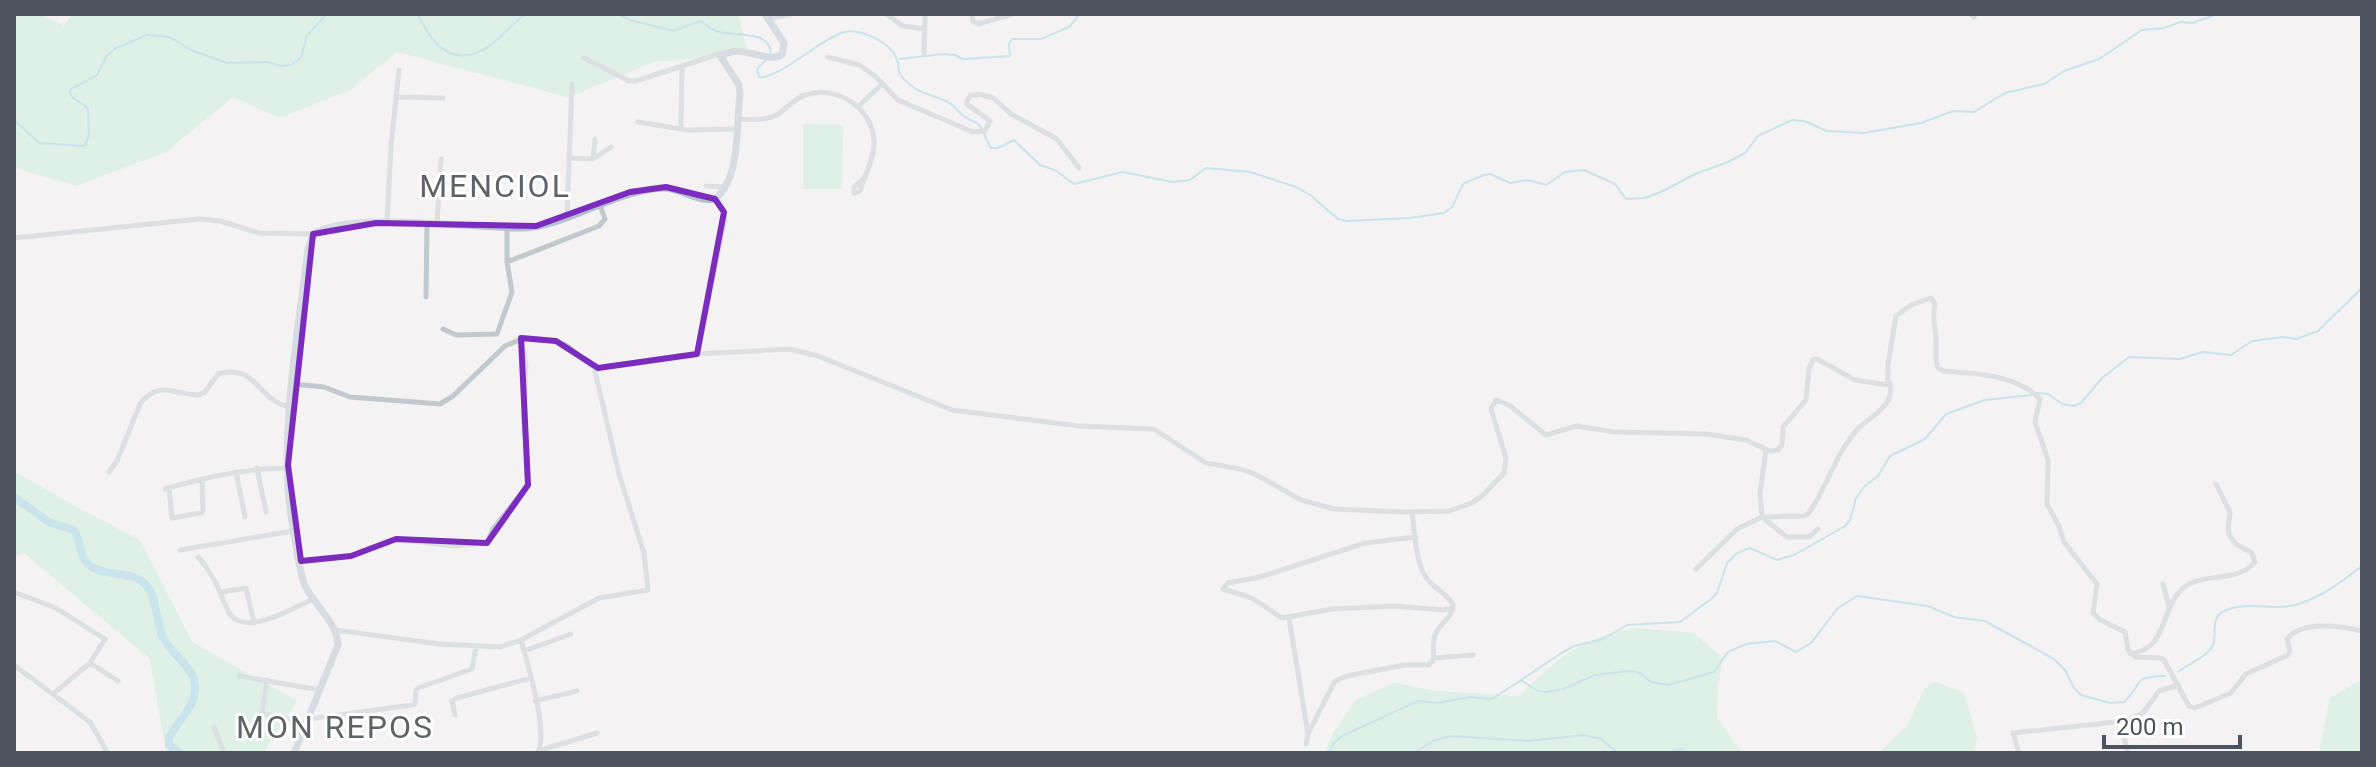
<svg xmlns="http://www.w3.org/2000/svg" width="2376" height="767" viewBox="0 0 2376 767" font-family="Roboto,sans-serif">
<rect width="100%" height="100%" fill="#f4f2f2"/>
<path fill="#c5edd7" d="M14,14H41L64,26L73,14H738L748,54L653,62L572,96L571,98L397,52L350,90L280,118L233,97L166,152L76,186L14,167Z
M803,124L843,125L842,189H803Z
M14,471L82,510L140,540L192,642L297,701L263,753H166L150,659L24,553L14,556Z
M1636,628L1693,633L1723,658L1718,685L1717,718L1742,753H1325L1333,733L1356,700L1394,683L1436,691L1519,696C1561,656 1577,639 1636,628Z
M2362,680V753H2319L2330,698Z
M1934,681L1964,693L1977,737L1974,753H1879L1908,724L1923,691Z"/>
<g fill="none" stroke-linecap="round" stroke-linejoin="round">
<path stroke="#96d2e7" stroke-width="2" d="M418,14C433,48 456,70 492,44C504,35 513,22 526,14
M618,14L630,20L673,31L700,21C706,23 709,29 716,31C731,38 769,28 771,53
M900,59L943,54L955,55L963,59L1010,56L1009,44L1012,39H1041L1069,27L1080,14
M765,61L757,69L759,77C778,80 820,39 844,32C859,28 890,42 896,57C901,68 895,73 908,83C920,94 933,95 946,101C954,104 958,113 965,117C970,121 975,120 980,126C985,133 986,141 991,148H998L1014,140L1040,165L1055,170L1074,184L1123,172L1172,182L1190,180L1206,168L1250,172L1296,187L1310,195L1338,219L1347,221L1409,218L1444,213L1452,207L1463,184L1484,175L1490,174L1510,183L1528,180L1546,185L1565,172L1584,170L1615,184L1626,199L1645,198L1663,191L1695,174L1728,162L1745,153L1758,136L1792,120L1804,121L1827,131L1864,133L1921,123L1953,111L1974,112L2005,93L2044,84L2064,71L2099,59L2142,30L2164,28L2180,22L2193,23L2217,14
M14,120L39,143L84,146L89,137L88,108L71,96L70,90L97,75L106,57L116,48L147,35L169,37L193,51L227,63L268,62L281,66L291,65L301,57L307,35L327,14
M2037,393L2048,394L2062,404L2074,406L2081,403L2102,378L2129,357L2180,359L2203,352L2231,355L2252,341L2283,337L2296,339L2318,331L2362,288
M2179,671C2188,664 2209,656 2213,645C2217,633 2210,618 2224,611C2242,603 2261,607 2280,607C2310,606 2339,584 2362,566
M1521,680L1563,652L1574,646L1603,639L1627,625L1680,622L1711,599L1717,593L1727,563L1737,553L1750,548L1777,560L1794,555L1845,526L1850,520L1856,498L1865,486L1878,476L1890,456L1925,439L1946,414L1985,400L2031,395
M1328,753L1334,743L1342,736L1418,701L1437,703L1470,697L1492,699L1521,680L1538,691L1546,692L1563,689L1595,675L1628,671L1638,672L1651,682L1668,685L1714,672L1728,652L1746,644L1775,641L1796,652L1811,643L1838,608L1857,596L1928,606L1954,617L1985,621L2054,659L2065,670L2074,688L2081,695L2110,703L2124,702C2145,683 2129,677 2165,676
M1413,753L1433,741L1450,736L1528,741L1584,735L1601,739L1618,753
M1668,753L1681,749L1686,753"/>
<path stroke="#96d2e7" stroke-width="8" d="M14,497L49,522L74,530C80,540 79,555 87,563C101,578 128,569 144,583C159,597 154,622 164,639C173,657 197,668 195,690C194,709 177,721 169,738V745L179,753"/>
<path stroke="#c1c9cf" stroke-width="5" d="M886,14L903,26L925,29
M972,14L973,21L978,24L1013,14
M1970,14L1974,17
M768,19L790,14
M924,54L925,14
M828,57L859,65L875,76L898,100L973,132L985,131L990,121L967,104V101L970,96L979,94L993,98L1011,114L1057,139L1079,168
M584,58L629,81H636L725,52
M396,97L443,98
M859,106L882,84
M738,119C753,120 767,121 780,113C788,107 795,98 805,95C837,84 875,109 874,144C874,161 864,175 860,191L854,193V187L863,179
M638,122L687,130L736,129
M681,129L682,66
M569,158L593,159L611,147
M593,158L595,139
M706,186L725,187
M567,216L572,84
M387,223L391,146L399,70
M437,224L441,159
M14,238L199,219L220,221L259,233L313,234
M507,262L599,226L605,219L600,205
M426,297L427,224
M443,329L456,335L497,334L512,292L507,262V227
M697,354L725,219L724,212L715,199
M293,384L324,387L350,397L440,404L453,396L505,346L524,338L556,341L566,345L590,365L598,368L697,354L790,349L818,356L952,410L1079,426L1154,429L1206,463L1240,469L1255,474L1301,500L1334,509L1404,512L1449,511L1472,503L1483,495L1504,473L1506,458L1491,409L1496,400L1509,405L1546,435L1577,426L1614,432L1706,434L1746,440L1770,451L1778,450L1782,445L1783,427L1806,400L1809,368L1813,360L1817,359L1855,380L1888,385V364L1896,316L1911,305L1931,298L1935,304C1932,318 1935,325 1936,339C1937,350 1934,358 1938,368L1944,371C1975,374 2016,374 2040,399L2035,422L2048,460L2047,504L2059,526L2064,542L2097,584L2093,613L2099,619L2125,632L2128,650L2135,657L2160,658L2164,660L2189,706L2195,708L2231,693L2246,674L2288,655L2290,651L2287,639C2302,620 2341,626 2362,631
M1766,450L1760,493L1762,517L1787,537H1809L1818,529
M257,468L266,512
M109,472L117,461L140,404C159,379 175,395 199,395L205,392L218,374C258,363 258,402 290,407
M236,472L245,517
M169,488L172,518L201,513L203,511L202,479
M165,489C205,477 245,468 288,468
M1416,537L1365,543L1260,577L1228,583L1223,589L1252,598L1282,618L1332,609L1394,606L1443,610L1453,608
M180,550L293,531
M198,557C214,574 219,591 228,611C242,639 294,608 313,599
M301,561L351,556L396,539L453,546L487,543L493,529L528,485L524,415L526,366L522,339
M1696,569L1737,529L1762,517L1804,516L1808,514C1827,488 1835,455 1856,431C1870,415 1895,408 1890,383
M2163,584L2169,606
M14,592L56,608L105,639L90,663L53,694
M222,592L246,588L254,623
M1289,618L1308,734L1306,744
M336,630L439,644L500,647L521,640L599,598L648,590L644,553L619,474L594,367
M521,640C527,662 550,736 537,753
M524,651L571,634
M2130,654C2168,649 2160,611 2181,590C2200,571 2237,584 2255,562L2252,553L2236,544L2230,536L2228,530L2230,512L2216,484
M1434,658L1473,655
M90,663L118,681
M14,665L90,722L108,753
M239,676L320,690
M267,680L262,713L306,723
M535,701L577,691
M455,715L452,701L457,698L531,678
M308,719L412,705L415,704L416,690L418,688L472,669L476,647
M2120,722L2128,753
M214,727L224,753
M1308,734L1335,681L1347,676L1404,665H1428L1433,661C1435,651 1431,642 1436,633C1442,621 1452,619 1453,604C1446,593 1432,587 1425,576C1415,559 1415,532 1412,512
M541,750L597,733
M2019,753L2013,733L2125,721L2143,713L2159,691L2179,685"/>
<path stroke="#b4c0ce" stroke-width="7" d="M294,753L338,645C336,621 317,608 306,588C299,573 296,545 293,528C277,446 298,333 308,249L313,234C349,211 474,228 521,228C567,227 612,191 662,188C681,187 697,203 715,199C741,178 736,125 740,94L739,85L721,57C738,41 764,64 782,55L784,43L765,14"/>
</g>
<path d="M0 0H2376V767H0ZM666,187L715,199L724,212L697,354L598,368L556,341L521,338L528,485L487,543L396,539L351,556L301,561L288,465L313,234L376,223L536,226L630,192Z" fill="#f4f2f2" fill-opacity=".55" fill-rule="evenodd"/>
<path fill="none" stroke="#7b2cbf" stroke-width="6" stroke-linejoin="round" d="M666,187L715,199L724,212L697,354L598,368L556,341L521,338L528,485L487,543L396,539L351,556L301,561L288,465L313,234L376,223L536,226L630,192Z"/>
<g text-anchor="middle" dominant-baseline="central" stroke-width="6" stroke-linejoin="round" paint-order="stroke">
<g font-size="32" letter-spacing="2" fill="#5f6267" stroke="#fff">
<text x="495" y="186">MENCIOL</text>
<text x="335" y="727">MON REPOS</text>
</g>
</g>
<rect width="2376" height="767" fill="none" stroke="#4b545e" stroke-width="32"/>
<path d="M2104 735v12h136v-12" fill="none" stroke="#4b545e" stroke-width="4"/>
<text x="2116" y="735" font-size="24" fill="#4b545e" stroke="#ffffff" stroke-width="6" paint-order="stroke">200 m</text>
</svg>
